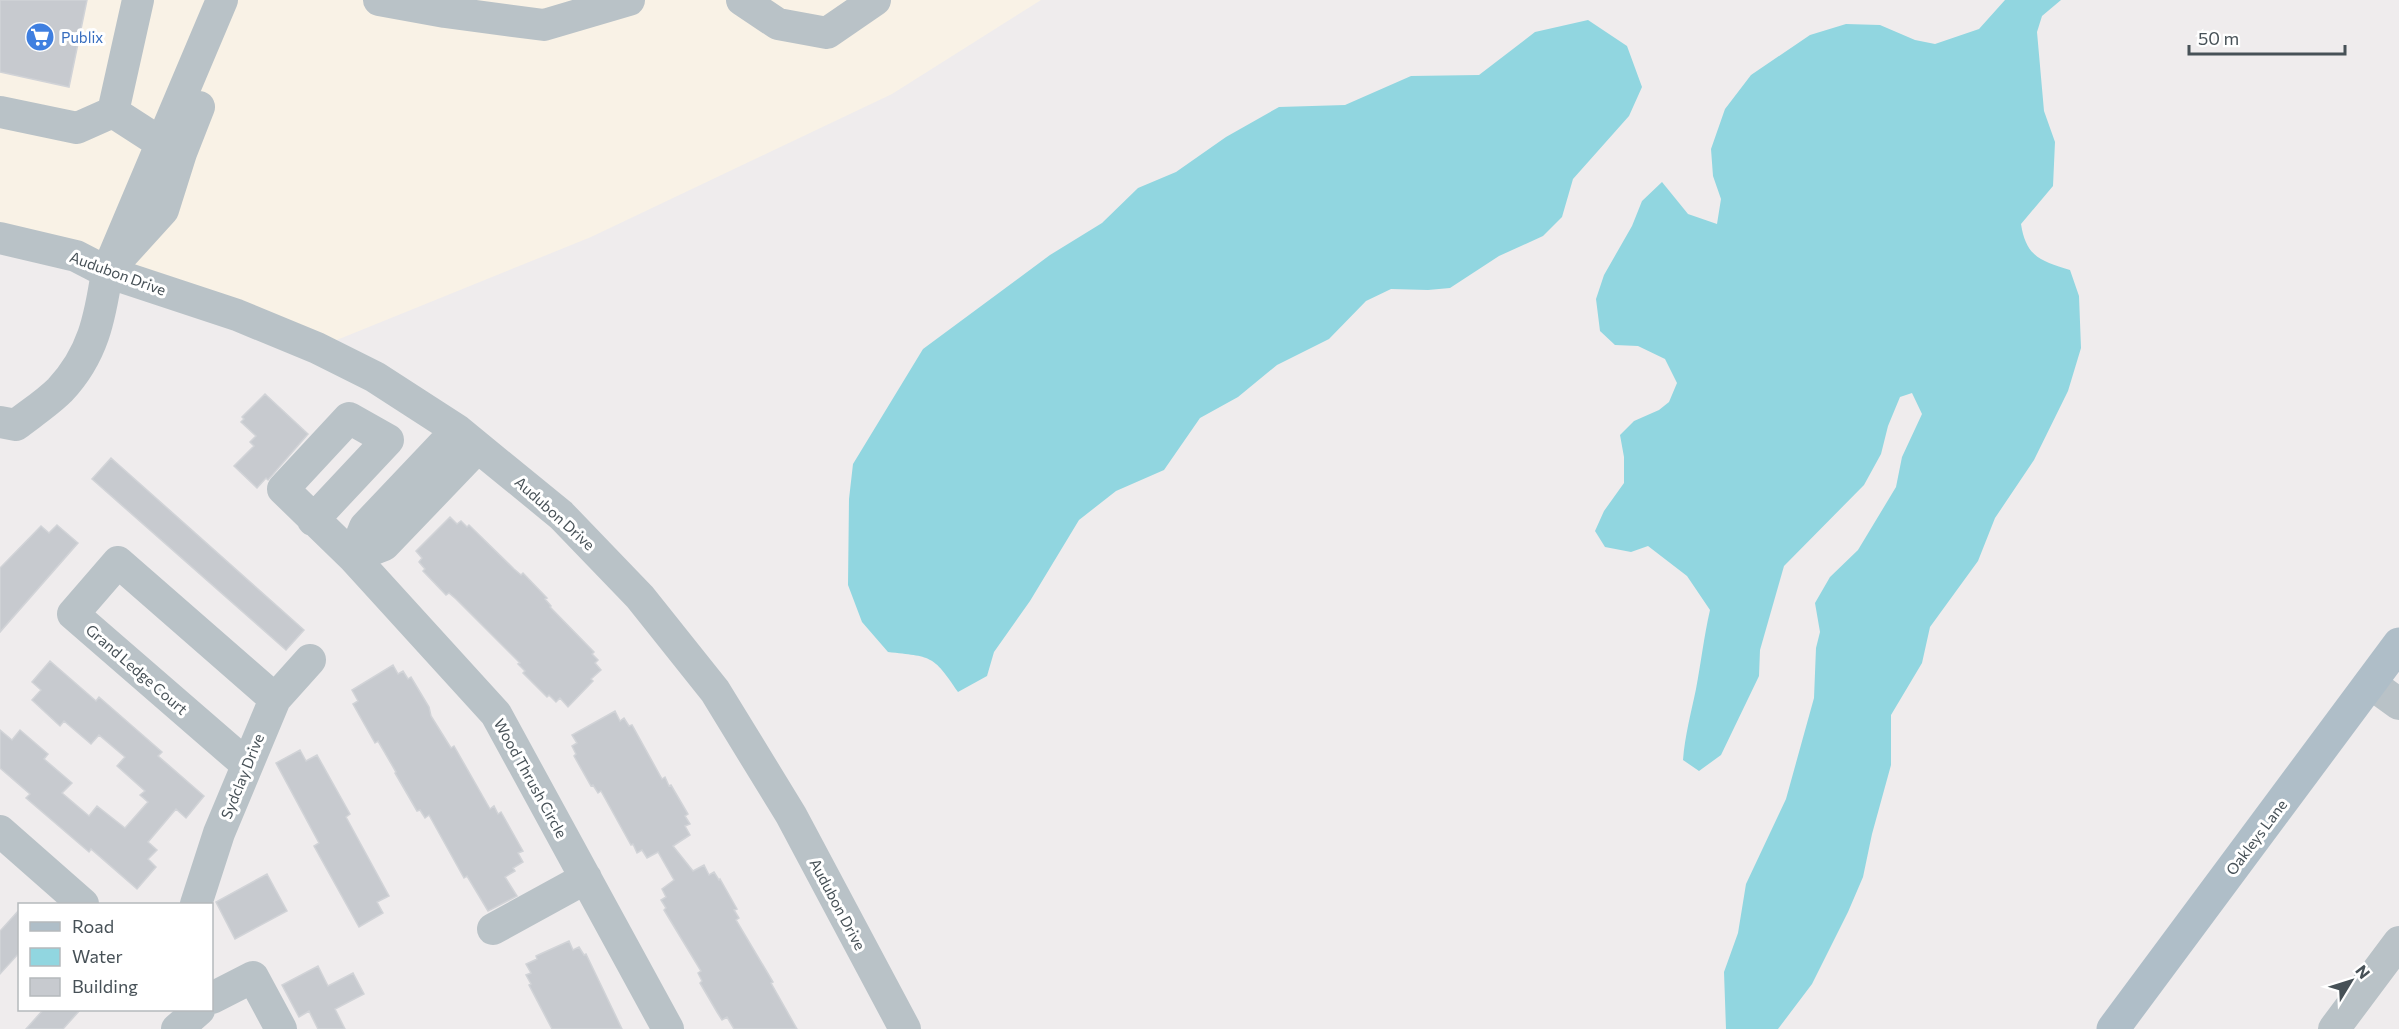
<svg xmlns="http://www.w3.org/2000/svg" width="2399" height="1029" viewBox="0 0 2399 1029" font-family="Commissioner,sans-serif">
<rect width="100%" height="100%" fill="#efeced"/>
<path fill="#f9f2e6" d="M0,0H1041L892,94L591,237L317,348L0,238Z"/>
<path fill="#91d6e0" d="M2005,0H2061L2042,16L2037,32L2044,111L2055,142L2053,186L2021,224C2026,257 2041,261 2070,270L2079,296L2081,348L2068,391L2034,460L1995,518L1978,561L1930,627L1922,663L1891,715V765L1872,834L1863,877L1848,912L1812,984L1778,1029H1726L1724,972L1738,933L1746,884L1786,799L1814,698L1816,648L1820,632L1815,603L1830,577L1858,550L1896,487L1902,457L1922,414L1912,393L1900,397L1888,426L1881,454L1864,485L1784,566L1760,650L1759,676L1721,755L1699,771L1683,760C1685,735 1691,713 1696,689C1701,663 1704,636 1710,610L1687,576L1648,546L1631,552L1605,547L1595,531L1604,511L1624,483V457L1620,435L1634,421L1659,410L1669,402L1677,383L1665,359L1638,346L1615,345L1600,331L1596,299L1604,275L1632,226L1642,201L1662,182L1688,214L1717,224L1721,199L1713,176L1711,149L1725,109L1751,75L1810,35L1846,24L1880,25L1915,40L1935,44L1979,29Z
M1588,20L1627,46L1642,87L1629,116L1573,179L1562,217L1543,236L1499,256L1450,288L1428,290L1391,289L1366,301L1329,339L1277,365L1238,397L1200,418L1164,470L1116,491L1079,520L1030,601L994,652L987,676L958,692C933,654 931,657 888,652L862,622L848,585L849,499L853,464L923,349L1050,255L1102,223L1138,188L1176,172L1226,137L1279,107L1345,105L1411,76L1479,75L1535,32Z"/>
<path fill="#c7cacf" stroke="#d1d3d7" stroke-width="1.5" d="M0,0H87L69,87L0,72Z
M265,394L308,434L268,480L266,478L257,488L234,466L254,446L250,442L256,436L241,422L244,419L242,417Z
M111,458L304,630L286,650L92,479Z
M450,517L457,524L461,521L467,527L469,525L514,569L521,575L523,573L547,598L545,599L551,606L550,607L594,652L592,654L598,660L595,663L601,670L591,679L593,681L568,707L560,698L556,702L549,695L547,697L523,673L525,671L518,664L520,663L456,599L449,593L446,595L423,571L425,569L419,562L422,558L416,551Z
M57,525L78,543L0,632V568L41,526L49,533Z
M50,661L96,701L99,697L162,752L158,756L204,796L186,818L176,809L148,842L157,850L148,859L156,867L137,889L91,849L89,852L26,798L30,794L0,768V730L12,740L20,730L48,754L44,759L72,783L62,793L89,816L97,806L125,828L148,802L140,795L145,791L117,766L125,757L99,735L91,744L64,721L60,726L32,700L41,690L32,682Z
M393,665L398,674L403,671L408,679L411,677L429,707L431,716L451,748L454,746L490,809L494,806L498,814L501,812L523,851L518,853L523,862L513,868L515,871L505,877L517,896L488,911L467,876L464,878L429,815L425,818L420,810L417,811L395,773L396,772L378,741L375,743L353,704L358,701L352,690Z
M615,711L620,721L624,718L629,726L632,725L662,779L665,777L669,786L671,785L688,814L685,816L690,824L685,826L690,835L673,846L693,871L704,865L709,875L714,872L719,880L720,879L737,909L734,910L739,918L736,920L773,982L771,983L797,1029H734L727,1017L722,1020L717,1012L700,983L702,981L698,973L701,971L664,910L666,908L661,900L666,897L662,889L674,880L658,852L647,858L642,850L637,853L633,844L631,845L601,791L598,793L593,785L591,786L574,756L576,754L572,746L577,743L572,735Z
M300,750L306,761L317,755L350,814L346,817L389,896L377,902L383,913L359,927L314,846L319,843L276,763Z
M267,874L287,911L235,939L216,902Z
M20,909V952L0,974V931Z
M569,941L573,950L579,947L584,955L586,954L622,1029H552L529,985L531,984L526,975L531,973L526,964L537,959L536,956Z
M318,966L328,986L353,973L364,994L335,1009L345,1029H318L309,1011L299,1017L282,985Z
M43,1010H80L63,1029H26Z"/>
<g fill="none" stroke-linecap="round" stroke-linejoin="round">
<path stroke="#b9c2c7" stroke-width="32" d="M379,0L445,12L544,25L629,0
M742,0L778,24L827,33L875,0
M0,112L77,128L113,112L161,143
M113,112L138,0
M0,238L76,256L107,272L237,315L317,348L375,377L457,430L561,515L640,597L715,691L791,815L905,1029
M123,254L163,210L181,153L199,107
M0,422L16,425C30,414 47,403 60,390C93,355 100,318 107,272L222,0
M313,520L388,440L349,418L283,489L353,557L496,714L668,1029
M353,557L384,545L477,448
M353,557L365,527L457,430
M2370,683L2399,704
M246,764L73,614L118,562L275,699
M0,831L83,904
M196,904L219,833L275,699L310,660
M493,929L586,878
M212,998L253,977L281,1029
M177,1029L199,1010
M2334,1029L2399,942"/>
<path stroke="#afbec8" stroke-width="33" d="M2113,1029L2399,644"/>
</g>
<defs>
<g id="supermarket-disc" transform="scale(1.5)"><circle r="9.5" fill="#3f7fe0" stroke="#fff"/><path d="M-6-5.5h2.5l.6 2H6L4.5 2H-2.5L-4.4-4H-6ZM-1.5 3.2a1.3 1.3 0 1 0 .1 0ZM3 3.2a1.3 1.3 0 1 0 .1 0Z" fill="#fff"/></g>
</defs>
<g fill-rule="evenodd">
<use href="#supermarket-disc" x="40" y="37"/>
</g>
<g text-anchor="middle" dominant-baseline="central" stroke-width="6" stroke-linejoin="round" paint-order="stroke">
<g font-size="15" fill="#366cbe" stroke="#fff" text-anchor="start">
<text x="61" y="37">Publix</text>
</g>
<g font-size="15" fill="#475157" stroke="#fff">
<text transform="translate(118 273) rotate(20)">Audubon Drive</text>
<text transform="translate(555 513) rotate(42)">Audubon Drive</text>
<text transform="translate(137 669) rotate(41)">Grand Ledge Court</text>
<text transform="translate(242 776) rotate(-68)">Sydclay Drive</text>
<text transform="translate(531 778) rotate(61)">Wood Thrush Circle</text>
<text transform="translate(2256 837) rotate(-53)">Oakleys Lane</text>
<text transform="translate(838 904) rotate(62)">Audubon Drive</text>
</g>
</g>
<rect x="18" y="903" width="195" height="108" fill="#ffffff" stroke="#b5b9bc" stroke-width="1.5"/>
<rect x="30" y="922" width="30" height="9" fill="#afbec8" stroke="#b5b9bc" stroke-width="1.5"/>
<text x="72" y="933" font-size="18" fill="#475157">Road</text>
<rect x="30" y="948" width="30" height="18" fill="#91d6e0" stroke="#b5b9bc" stroke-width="1.5"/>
<text x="72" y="963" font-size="18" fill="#475157">Water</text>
<rect x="30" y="978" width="30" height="18" fill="#c7cacf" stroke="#b5b9bc" stroke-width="1.5"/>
<text x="72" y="993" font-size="18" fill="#475157">Building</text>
<g transform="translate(2351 981) rotate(52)" stroke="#ffffff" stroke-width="4.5" paint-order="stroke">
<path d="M0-4.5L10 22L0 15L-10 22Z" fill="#475157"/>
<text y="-9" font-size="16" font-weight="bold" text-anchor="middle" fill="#475157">N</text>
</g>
<path d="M2189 45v9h156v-9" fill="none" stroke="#475157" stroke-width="3"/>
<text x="2198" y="45" font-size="18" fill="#475157" stroke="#ffffff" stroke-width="4.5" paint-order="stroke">50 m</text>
</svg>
